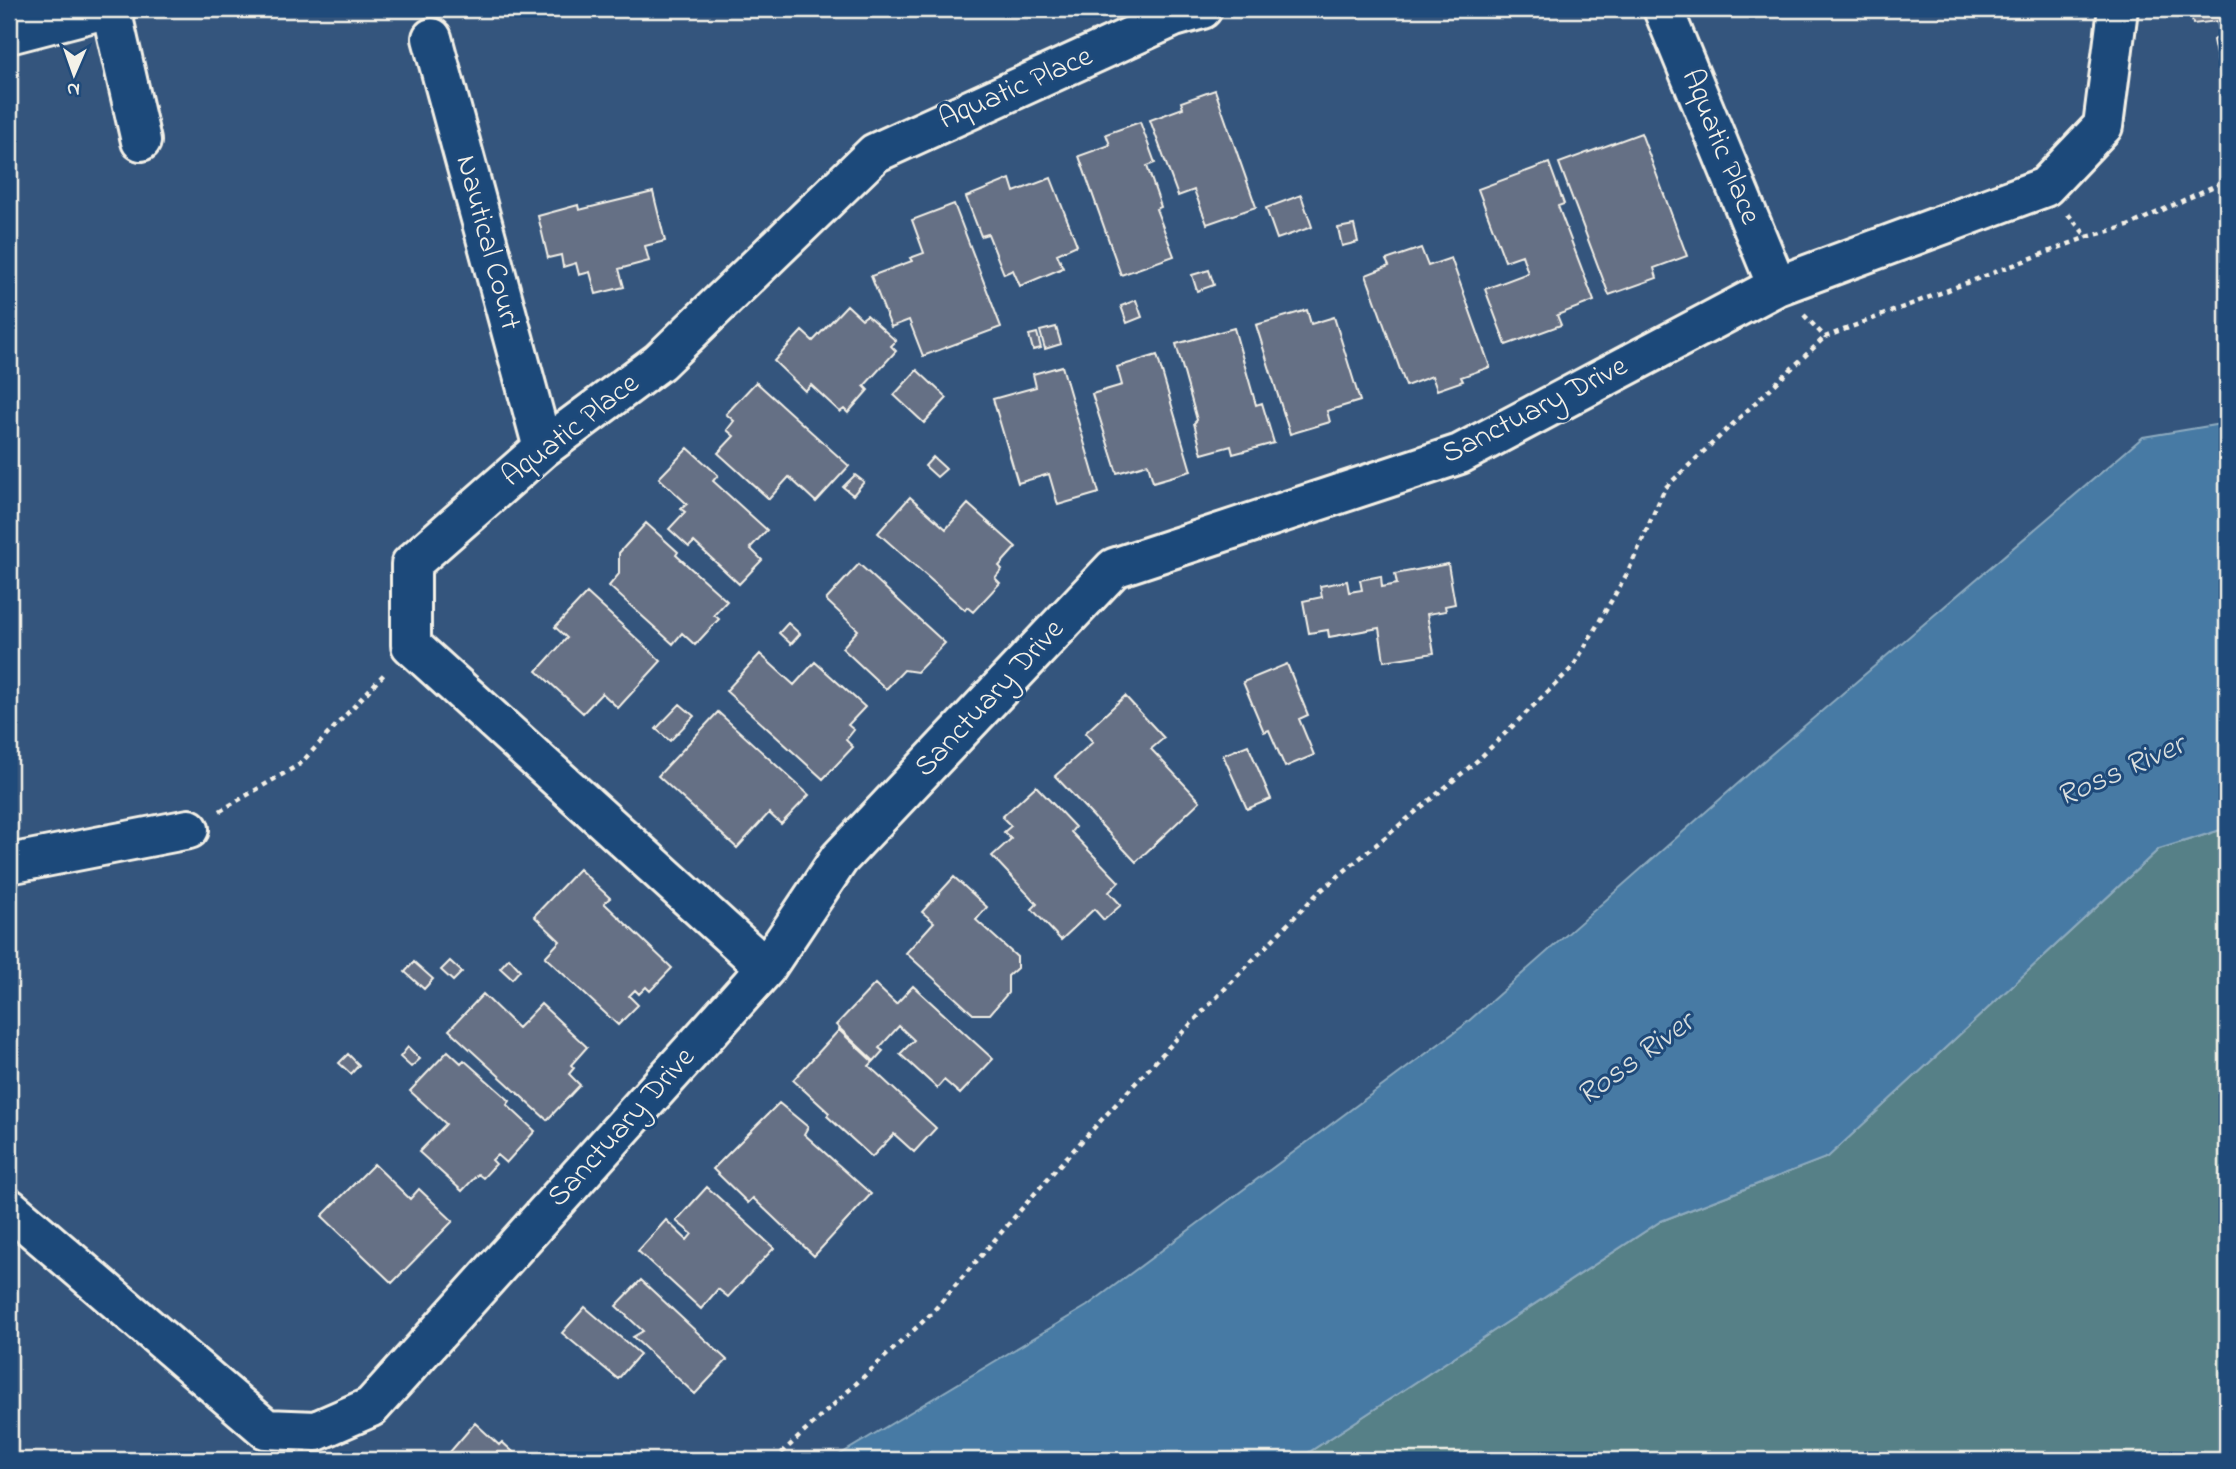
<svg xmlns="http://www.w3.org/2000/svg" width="2236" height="1469" viewBox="0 0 2236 1469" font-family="'Indie Flower',sans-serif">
<rect width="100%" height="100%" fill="#34557d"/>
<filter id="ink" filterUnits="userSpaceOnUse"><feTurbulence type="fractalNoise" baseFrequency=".0143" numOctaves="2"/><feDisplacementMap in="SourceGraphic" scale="14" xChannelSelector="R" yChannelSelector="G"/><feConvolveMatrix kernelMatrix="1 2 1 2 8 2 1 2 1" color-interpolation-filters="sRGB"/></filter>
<g filter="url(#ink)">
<path fill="#578087" stroke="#a6b8b8" stroke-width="2" d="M2227,828V1460H1297L1661,1221L1828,1157L2159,849Z"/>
<path fill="#477aa4" stroke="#8caabf" stroke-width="2" d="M2227,423V828L2159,849L1828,1157L1661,1221L1297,1460H831L1087,1306L1463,1026L1768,757L2143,437Z"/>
<path fill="#656f85" stroke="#f4f1e8" stroke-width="2" d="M2190,9H2227V78L2221,79L2213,40L2220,37L2217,21L2193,24Z
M1215,90L1256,207L1207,224L1194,190L1178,196L1150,120L1183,108L1181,102Z
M1140,122L1155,163L1147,166L1161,207L1156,209L1174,256L1121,275L1079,156L1110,145L1106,134Z
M1641,133L1687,256L1654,268L1657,278L1609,295L1559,163Z
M1549,163L1564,204L1558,206L1594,301L1557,315L1561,325L1506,345L1485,289L1528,273L1522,255L1505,261L1478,189Z
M1051,178L1077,245L1057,254L1063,268L1020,286L1013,270L1004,274L988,234L981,236L966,197L1010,179L1014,192Z
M653,192L665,241L645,246L649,261L619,269L624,287L596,294L590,272L579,275L576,263L563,267L561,255L548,258L538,216L578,205L579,210Z
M1301,195L1312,227L1277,239L1266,208Z
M954,204L1001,327L923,356L909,320L891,327L871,276L912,261L910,258L924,253L912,220Z
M1354,225L1358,242L1342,246L1338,228Z
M1421,248L1428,266L1451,258L1490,367L1461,377L1463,381L1437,390L1432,376L1406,386L1366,275L1389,266L1386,260Z
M1209,270L1214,285L1197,291L1192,275Z
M1136,300L1142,317L1127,323L1121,306Z
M847,305L862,319L867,315L896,341L891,346L896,351L864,386L868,390L848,413L844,409L840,412L811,385L805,391L774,361L802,331L813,341Z
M1307,310L1311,324L1334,317L1360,401L1327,411L1330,422L1290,434L1256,325Z
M1056,327L1061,344L1045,349L1040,331Z
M1234,328L1256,405L1262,403L1274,443L1233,454L1231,446L1202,454L1194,423L1197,420L1176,344Z
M1037,333L1041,348L1033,350L1029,335Z
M1157,355L1191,471L1153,482L1148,464L1117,473L1092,394L1122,385L1117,367Z
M1062,366L1099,493L1058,505L1049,474L1018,483L993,399L1036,387L1033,374Z
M917,370L947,398L924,423L894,395Z
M756,382L849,466L816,502L789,477L769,499L718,453L734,436L727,430L734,421L726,414Z
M688,448L718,475L713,481L767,530L750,548L762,560L739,584L694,542L689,547L669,529L685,512L681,509L687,504L659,478Z
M933,457L946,469L937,477L925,466Z
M855,475L864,482L853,495L843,487Z
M910,497L946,529L968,504L1016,547L999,566L1002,569L995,578L1000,583L973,612L967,607L965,610L878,533Z
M646,523L678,552L676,555L727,601L714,615L719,619L695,645L682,633L673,644L609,586L619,574V553Z
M859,564L945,643L917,672L904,670L886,689L842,648L858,630L826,600Z
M1448,564L1455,604L1445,606L1446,611L1427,614L1434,653L1384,661L1379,628L1329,637L1328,630L1309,633L1303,601L1322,597L1320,586L1347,581L1349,592L1362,590L1360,580L1381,576L1382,587L1397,584L1395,574Z
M587,593L661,661L618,708L602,693L583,713L537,671L567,638L555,627Z
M788,623L800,634L791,644L779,633Z
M760,654L794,685L815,662L865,707L848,725L854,730L846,740L853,747L823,779L726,691Z
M1287,664L1308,715L1299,719L1314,755L1285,767L1269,730L1264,732L1243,682Z
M1125,696L1164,738L1151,749L1200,801L1136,862L1055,776L1093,742L1085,733Z
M680,704L694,716L670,741L656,729Z
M718,712L809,795L781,824L769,813L737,848L658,776Z
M1248,745L1271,799L1247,809L1223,755Z
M1036,786L1075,827L1071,832L1119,882L1109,892L1121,905L1104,920L1094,909L1061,940L1032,909L1037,904L992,856L1011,839L1004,832L1011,826L1002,817Z
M579,869L610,898L604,903L672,968L650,991L646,987L639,994L635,990L629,996L638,1005L618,1025L545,957L560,941L534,916Z
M954,877L987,907L976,920L1017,957V968L1008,976V993L990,1014H973L906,953L934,922L922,912Z
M509,958L520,970L512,979L500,968Z
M450,961L462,972L453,981L441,970Z
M414,962L433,979L424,989L405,972Z
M875,984L896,1004L913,986L993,1059L960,1094L944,1080L937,1088L900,1054L914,1040L899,1026L879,1048L883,1051L874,1061L836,1025Z
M483,994L518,1028L541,1004L587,1047L571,1065L574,1068L569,1074L580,1085L547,1120L449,1030Z
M839,1030L873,1062L869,1066L936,1128L914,1152L894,1134L872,1157L827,1116L829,1113L793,1080Z
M408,1047L420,1059L411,1067L400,1057Z
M448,1051L461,1063L464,1060L510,1101L507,1105L535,1131L506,1163L497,1155L492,1160L496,1164L483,1178L478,1174L462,1191L419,1152L446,1124L410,1091Z
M348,1054L359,1065L351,1074L339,1063Z
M779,1103L808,1127L804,1134L871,1194L814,1256L753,1198L748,1203L713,1169Z
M374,1164L410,1199L419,1189L453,1221L392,1283L322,1216Z
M707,1187L774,1248L728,1297L718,1289L701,1309L638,1251L666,1220L687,1240L692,1234L676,1221Z
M641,1280L727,1360L695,1394L633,1337L643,1331L616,1306Z
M585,1307L640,1354L618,1379L562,1333Z
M475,1423L499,1445L502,1442L522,1460H443Z"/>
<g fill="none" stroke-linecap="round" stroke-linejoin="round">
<g stroke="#f4f1e8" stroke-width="44">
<path id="minor" d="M111,9L141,141
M1663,9L1777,286
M9,34L105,9
M432,38L543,448
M9,864L189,829
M766,968L411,645V564L543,448L659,362L875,153L1174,17L1202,9
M9,1208L266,1429L316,1431L371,1407L766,968L839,859L1114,568L1460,454L1777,286L2045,187L2103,126L2118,9"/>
</g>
<path stroke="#f4f1e8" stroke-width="4.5" stroke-dasharray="5 5" stroke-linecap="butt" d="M2068,214L2087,237L2128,226L2227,180
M1804,315L1825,337L2087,237
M220,811L300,764L386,672
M774,1460L930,1315L1056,1169L1181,1034L1318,893L1478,760L1573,667L1628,572L1665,488L1825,337"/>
<use href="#minor" stroke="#1f4a7a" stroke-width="38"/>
</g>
</g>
<g text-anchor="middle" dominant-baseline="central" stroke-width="6" stroke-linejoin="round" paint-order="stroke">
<g font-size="30" fill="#f4f1e8" stroke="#1f4a7a">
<text transform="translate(1016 89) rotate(-24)">Aquatic Place</text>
<text transform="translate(1720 147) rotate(68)">Aquatic Place</text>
<text transform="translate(487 243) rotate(75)">Nautical Court</text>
<text transform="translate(1535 411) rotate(-27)">Sanctuary Drive</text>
<text transform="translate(571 431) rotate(-38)">Aquatic Place</text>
<text transform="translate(990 699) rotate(-47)">Sanctuary Drive</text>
<text transform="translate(622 1128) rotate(-48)">Sanctuary Drive</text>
</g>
<g font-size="32" font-style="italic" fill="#dadfde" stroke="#1f4a7a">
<text transform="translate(2121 772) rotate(-24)">Ross River</text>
<text transform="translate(1636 1060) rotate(-36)">Ross River</text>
</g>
</g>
<rect width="2236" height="1469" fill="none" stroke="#1f4a7a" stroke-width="35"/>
<rect x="18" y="18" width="2201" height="1434" fill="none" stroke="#f4f1e8" stroke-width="2.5" filter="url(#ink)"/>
<g transform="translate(74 74) rotate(182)" stroke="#1f4a7a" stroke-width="5" paint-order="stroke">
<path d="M0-5L12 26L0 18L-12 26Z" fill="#f4f1e8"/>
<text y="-10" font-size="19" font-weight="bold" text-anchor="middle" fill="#f4f1e8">N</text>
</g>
</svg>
